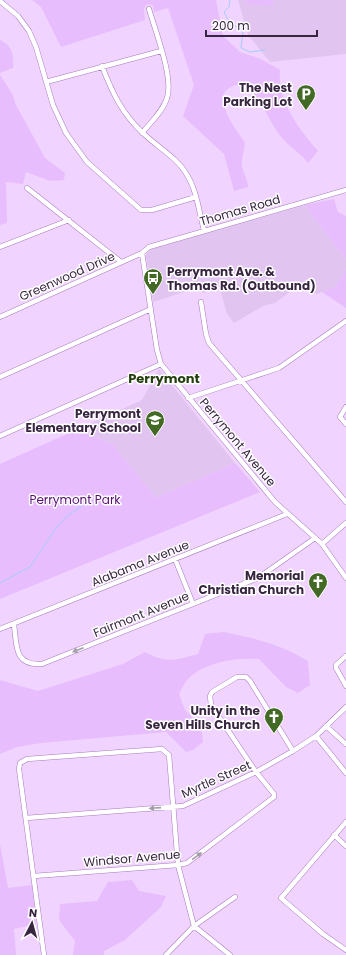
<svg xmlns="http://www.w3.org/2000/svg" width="346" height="955" viewBox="0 0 346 955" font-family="Poppins,sans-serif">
<rect width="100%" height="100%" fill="#f0d4ff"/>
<path fill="#e2c4f1" d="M238,0H346V54L270,62L248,35Z
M305,205L346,259V269L335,287L317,294L300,288L299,285L275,303L263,306L234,323L227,314L219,286L204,293L193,289L153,302L146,257L147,253L152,249Z
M159,369L235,463L156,498L113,445L78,429L142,400Z"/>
<path fill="#e7bdfd" d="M32,0H216L223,36L240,52L261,59L280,70C277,101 299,129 318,151L308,163C301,153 289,147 281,137C271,125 258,91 243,85C238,84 233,85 229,88C212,98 236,130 244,141C246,149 241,156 242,164C242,172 248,179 248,187L234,191L224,154L183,116L194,85L168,8L154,12L153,5L147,4L144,8L145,20L61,47L41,7Z
M247,0H273V6L246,4Z
M0,40C13,46 14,55 13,68L0,73Z
M0,75L13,95L15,103L45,158L65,173L64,180L50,181L26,172L23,184L6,182L7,223L0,225Z
M334,199L338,212L346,216V259L305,205Z
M346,269V308L322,292L335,287Z
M78,429L113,445L156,498L235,463L260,492L0,599V464Z
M224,632C254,638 282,645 308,661L310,685L298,693L286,687L259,659C235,658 211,661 191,676C186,680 182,688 179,694L185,710L201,726L203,742L193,750L186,752L166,732L41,743L17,747L0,754V680L38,691L123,664L145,652C167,664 175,660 198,654L205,634Z
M0,844L8,888L32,885L36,924L14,929L16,955H0Z
M132,880L139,891L166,896L161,907L125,940L104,951V955H73L75,941L59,920L60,904L97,901L108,882Z"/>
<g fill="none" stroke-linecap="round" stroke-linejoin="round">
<path stroke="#a5ccfa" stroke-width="1" d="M230,0L229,7L224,12L229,21L243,32L241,48L250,52L265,50
M0,583L30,567L56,528L67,516L82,506"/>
<g stroke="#a77bbe" stroke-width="5.5">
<path id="minor" d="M0,1L18,16L29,31L36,47L53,105L66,133L87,162L141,210H152L196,197
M102,66C112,92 122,114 143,133C157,147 178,158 187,175C197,191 199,212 204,230
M46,82L161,51
M142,133C151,122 163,111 167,98C174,78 155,30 149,9
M27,188L121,262
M0,247L69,220
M142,253L157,350L161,364L275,502L322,544L346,578
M201,302L206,334L209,343L346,502
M0,317L142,253L149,247L346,190
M0,377L151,309
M188,398L279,368L346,321
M346,407L340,417L346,424
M0,436L161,364
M322,544L346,523
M175,559L193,604
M14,625C17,644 13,666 42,664L258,578L315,538
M0,629L287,514
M346,656L336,665V668L346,686
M326,726L346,744
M316,736L346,773
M26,818L183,806L256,772L293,751L316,736L346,707
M346,822L281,898L323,934L346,950
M334,835L346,846
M34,876L178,865L187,863L274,797V794L256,772L211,705L210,696L212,692L237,677H246L250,681L293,751
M44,955L19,769L20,763L27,759L162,749L169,755L178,865L194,926L230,955
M166,955L194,926L235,897"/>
</g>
<use href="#minor" stroke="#fff" stroke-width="4.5"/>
</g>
<defs><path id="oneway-solid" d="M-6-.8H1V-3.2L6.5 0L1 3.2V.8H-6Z"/></defs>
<g fill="#a59daa">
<use href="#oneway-solid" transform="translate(78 650) rotate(159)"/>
<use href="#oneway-solid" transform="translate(155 808) rotate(176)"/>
<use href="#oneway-solid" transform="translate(197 856) rotate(-36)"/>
</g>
<defs>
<g id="parking-pin" transform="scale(1)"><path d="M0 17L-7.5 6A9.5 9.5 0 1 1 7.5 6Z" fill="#436a25" stroke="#fff"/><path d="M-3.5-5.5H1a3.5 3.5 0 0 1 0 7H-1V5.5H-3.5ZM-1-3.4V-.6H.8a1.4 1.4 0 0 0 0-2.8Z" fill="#fff"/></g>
<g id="bus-pin" transform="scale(1)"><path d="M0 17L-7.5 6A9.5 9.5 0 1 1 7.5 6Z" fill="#436a25" stroke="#fff"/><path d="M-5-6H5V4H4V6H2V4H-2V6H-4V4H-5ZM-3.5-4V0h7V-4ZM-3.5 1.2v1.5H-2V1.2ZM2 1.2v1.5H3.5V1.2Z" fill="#fff"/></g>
<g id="school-pin" transform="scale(1)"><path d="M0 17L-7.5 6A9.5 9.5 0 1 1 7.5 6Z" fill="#436a25" stroke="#fff"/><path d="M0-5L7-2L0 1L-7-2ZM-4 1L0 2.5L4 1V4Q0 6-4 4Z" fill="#fff"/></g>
<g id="church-pin" transform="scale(1)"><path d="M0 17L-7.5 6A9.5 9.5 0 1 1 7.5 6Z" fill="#436a25" stroke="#fff"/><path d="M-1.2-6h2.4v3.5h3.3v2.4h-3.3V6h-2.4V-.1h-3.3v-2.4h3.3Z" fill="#fff"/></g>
</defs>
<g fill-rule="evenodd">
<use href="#parking-pin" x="306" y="94"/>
<use href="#bus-pin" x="153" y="278"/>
<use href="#school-pin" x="155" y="420"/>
<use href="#church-pin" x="318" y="582"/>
<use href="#church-pin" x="274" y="717"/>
</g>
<g text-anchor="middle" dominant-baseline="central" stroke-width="3" stroke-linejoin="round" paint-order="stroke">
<g font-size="12" font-weight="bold" fill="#382641" stroke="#fff" text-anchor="end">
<text x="292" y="87">The Nest<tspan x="292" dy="14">Parking Lot</tspan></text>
<text x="167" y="271" text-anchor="start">Perrymont Ave. &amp;<tspan x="167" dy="14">Thomas Rd. (Outbound)</tspan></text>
<text x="141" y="413">Perrymont<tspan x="141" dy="14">Elementary School</tspan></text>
<text x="304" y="575">Memorial<tspan x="304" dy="14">Christian Church</tspan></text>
<text x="260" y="710">Unity in the<tspan x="260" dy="14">Seven Hills Church</tspan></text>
</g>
<g font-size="12" fill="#382641" stroke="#fff">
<text transform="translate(240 210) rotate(-16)">Thomas Road</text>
<text transform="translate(67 276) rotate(-24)">Greenwood Drive</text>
<text transform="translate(238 442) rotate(50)">Perrymont Avenue</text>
<text transform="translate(140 563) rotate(-22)">Alabama Avenue</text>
<text transform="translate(141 614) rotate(-22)">Fairmont Avenue</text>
<text transform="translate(216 779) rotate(-24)">Myrtle Street</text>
<text transform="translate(132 858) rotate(-5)">Windsor Avenue</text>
</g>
<g font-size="12" fill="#580f73" stroke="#fff">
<text x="75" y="499">Perrymont Park</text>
</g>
<g font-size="13" font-weight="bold" fill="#243f0f" stroke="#fff">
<text x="164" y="378">Perrymont</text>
</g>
</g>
<g transform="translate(32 923) rotate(6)" stroke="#ffffff" stroke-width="3" paint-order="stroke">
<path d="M0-3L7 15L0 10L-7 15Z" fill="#382641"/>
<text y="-6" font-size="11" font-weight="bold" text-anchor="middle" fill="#382641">N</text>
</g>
<path d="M206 30v6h111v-6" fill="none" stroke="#382641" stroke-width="2"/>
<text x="212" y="30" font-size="12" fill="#382641" stroke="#ffffff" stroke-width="3" paint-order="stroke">200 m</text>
</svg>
